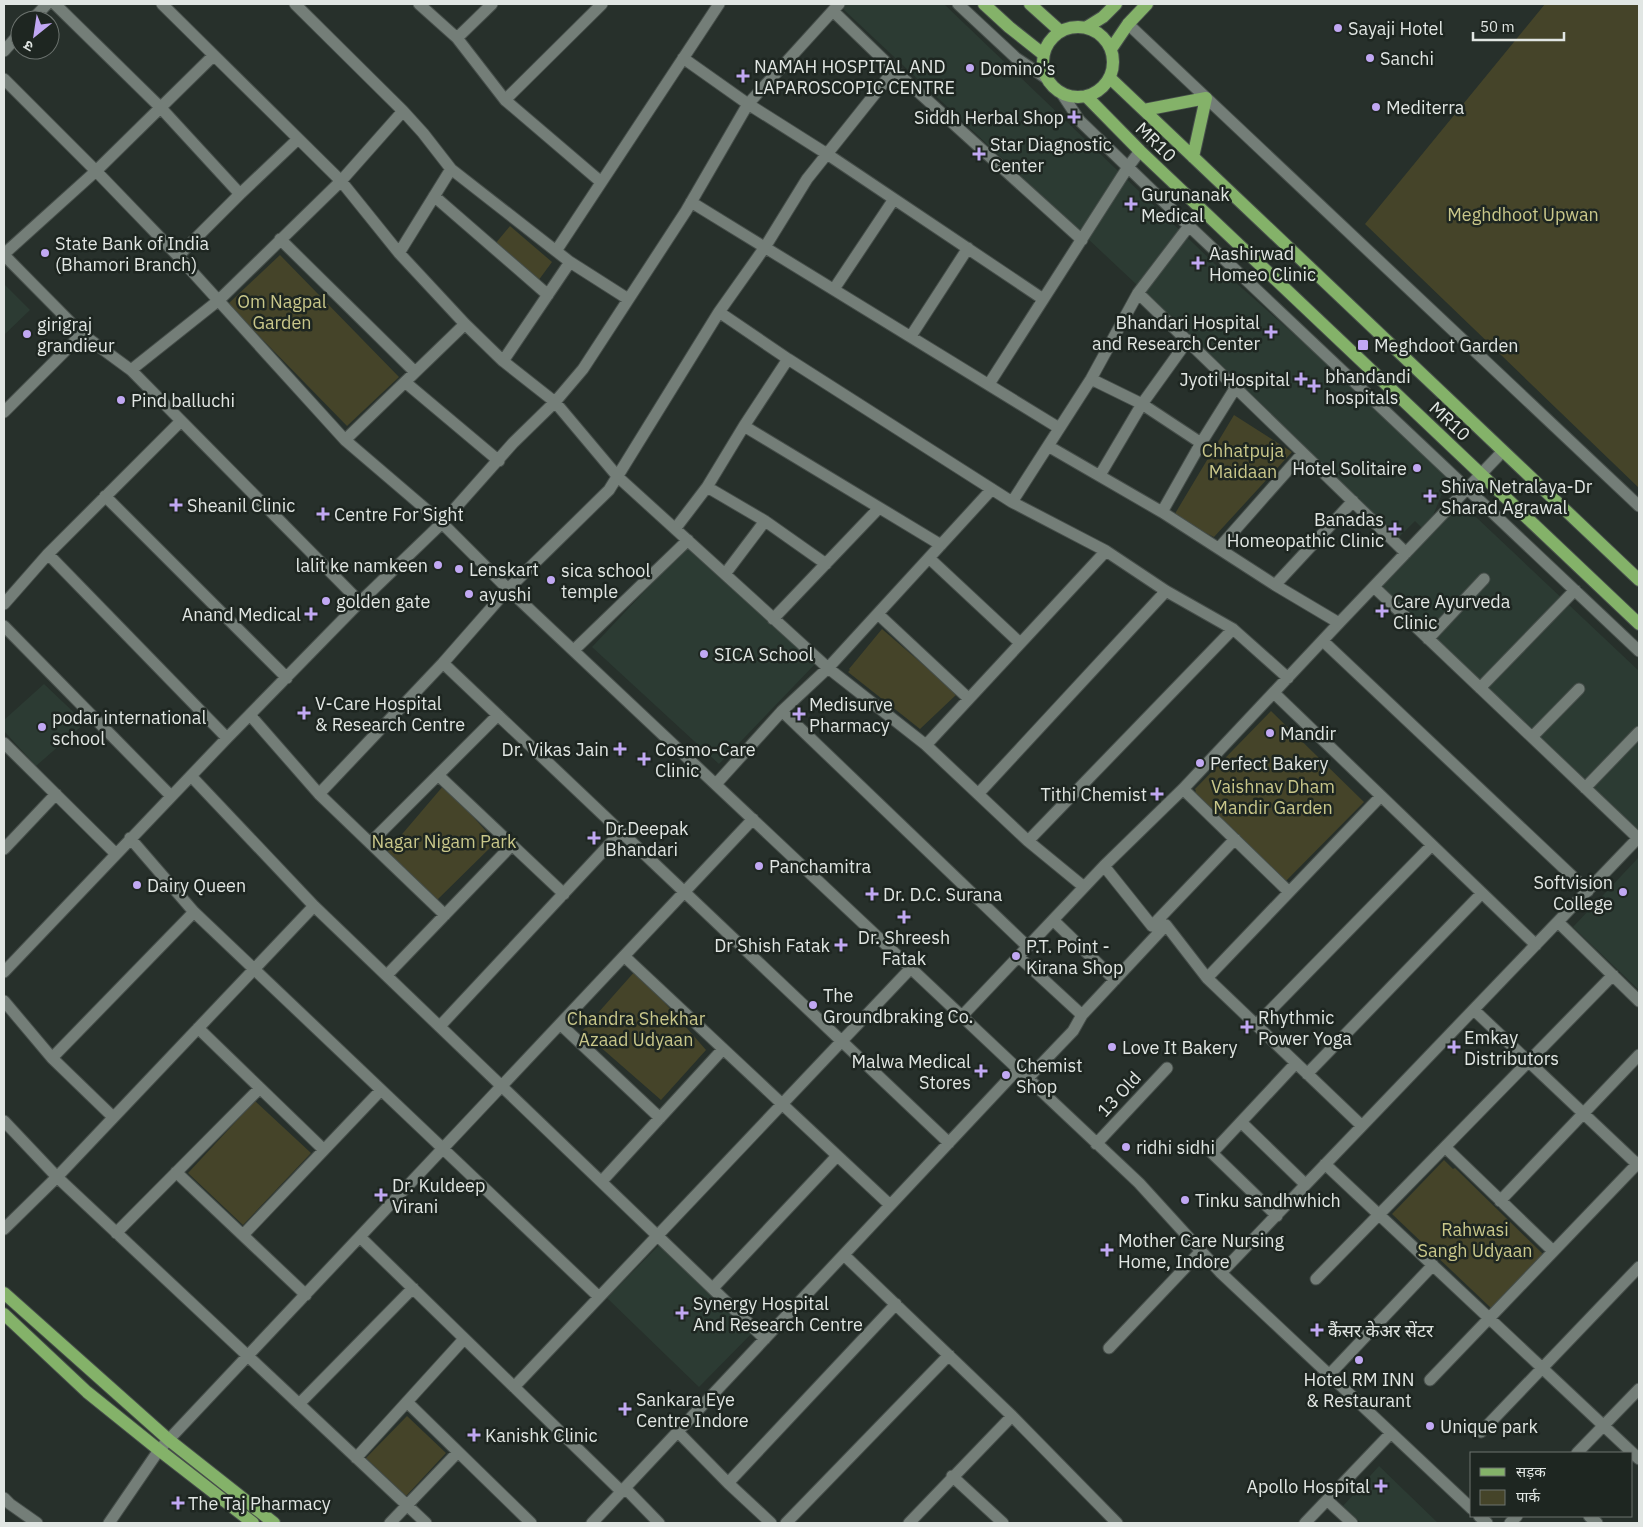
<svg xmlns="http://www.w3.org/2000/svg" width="1643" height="1527" viewBox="0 0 1643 1527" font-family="'IBM Plex Sans','Noto Sans Devanagari',sans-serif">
<rect width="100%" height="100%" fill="#27302b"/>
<path fill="#2c3b33" d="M845,4H944L1217,266L1451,473L1445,486L1447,488L1442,494L1426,532L1415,521L1397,539L1136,284L842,8Z
M4,284L30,310L4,335Z
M1460,502L1639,671V831L1380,589Z
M688,545L817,662L719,764L592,647Z
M44,684L85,723L36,766L4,731V720Z
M1639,857V990L1573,927Z
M666,1238L758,1327L699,1387L607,1298Z
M1379,1466L1438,1523H1361L1343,1506Z"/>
<path fill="#454429" d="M1545,4H1639V488L1365,224Z
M510,226L552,262L538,281L495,244Z
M280,255L399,377L347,426L228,304Z
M1234,415L1292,452L1214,537L1173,517Z
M882,629L957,694L920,729L848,672L850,670L849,669Z
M1271,711L1364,802L1281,886L1190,797L1196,791L1195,789Z
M444,785L496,842L436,901L386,853Z
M636,970L706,1050L661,1100L582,1031Z
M255,1101L311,1153L243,1225L188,1173Z
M1444,1160L1453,1169L1455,1168L1543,1254L1493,1308H1491L1392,1214Z
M407,1416L446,1453L406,1496L366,1458Z"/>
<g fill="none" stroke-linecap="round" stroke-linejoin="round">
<g stroke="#464e4a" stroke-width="13">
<path id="minor" d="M55,4L160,107L240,194
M162,4L341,181L399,253L465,324L503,361L555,402L618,477L828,668L926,745L1028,841L1084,887
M295,4L403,111L423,133L451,169L570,262L628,299
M419,4L457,38L505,100L601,182
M958,4L1016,58L1046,78
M833,11L894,70L1082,240
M32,20L47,4
M1128,24L1639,506
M457,38L492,4
M4,51L20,33
M683,58L748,104L827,154L1043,299
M4,79L96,171L178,256L345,440L442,523L508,589L1139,1183L1221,1273L1472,1509
M1062,94L1080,121L1189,226L1639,651
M505,100L602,4
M434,196L548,295
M691,202L1059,428
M280,239L415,372
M556,251L719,4
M399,253L451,169
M4,254L96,171L213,56
M4,255L82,334L131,370L360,602
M178,256L240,194L298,139
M834,289L894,199
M1138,293L1406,553
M719,312L788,359L1012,502L1106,551L1166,591L1233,629L1288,678
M911,336L968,248
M503,361L570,262
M131,370L219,300L341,181L403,111
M1091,379L1142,404L1201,443
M405,382L499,461
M989,384L1128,167L1140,151
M4,412L82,334
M744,426L941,545
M345,440L465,324
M1048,446L1162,512L1275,585L1339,623
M1100,475L1142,404L1188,340
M707,487L765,521L826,564
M105,496L287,678
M1012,502L1091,379L1138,293L1189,226
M1162,512L1201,443L1236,387
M675,529L707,487L744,426L788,359
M1219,548L1303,453
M48,554L227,738
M929,558L1020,643
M725,574L765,521
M1275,585L1353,501
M1374,587L1639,839
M4,604L48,554L181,421
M878,614L968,698
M773,619L879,508
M4,626L171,796
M1428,639L1484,579
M1323,641L1588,891
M574,650L688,540
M443,663L949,1143
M1480,688L1575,590
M1274,693L1536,945
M782,711L1027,946
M250,715L319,794L445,915
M1532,737L1579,689
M4,743L116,854
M926,745L1106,551
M438,775L564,894
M191,776L314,906L765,1339
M716,784L782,711L828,668L992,489
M1585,788L1639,732
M1183,789L1289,892
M319,794L443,663L508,589L609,490L719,312L765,247L807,179L894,70
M978,794L1166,591
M130,838L194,912L599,1297
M1028,841L1233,629
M370,843L498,715
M4,849L56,794
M1104,866L1152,926L1166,925L1207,978L1362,1126
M1053,920L1115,980
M1558,922L1639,1001
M1152,926L1235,839
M624,956L890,1205
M1018,956L1082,1015L1166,925
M4,972L227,738L360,602L442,523L513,443L555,402L583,369L686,211L748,104L839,4
M387,975L512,845
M1207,978L1381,796
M4,1001L52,1058L113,1117
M1474,1010L1639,1166
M962,1016L1104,866L1183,789L1339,623L1503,451
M560,1024L660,1118
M1256,1025L1432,845
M440,1026L621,832
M198,1028L324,1150
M52,1058L194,912
M1307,1074L1482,893
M1028,1078L1073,1031L1082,1015
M4,1121L57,1177L426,1523
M1241,1122L1305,1184
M1096,1144L1167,1068
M1445,1147L1553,1251
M1325,1164L1639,1459
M176,1172L306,1295
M602,1181L723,1049
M1500,1201L1639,1055
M1277,1216L1212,1153L1296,1063
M4,1229L57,1177L314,906
M116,1233L260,1088
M243,1235L381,1090
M360,1237L622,1492
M844,1255L1012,1416L1117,1523
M1221,1273L1639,837
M1316,1279L1613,975
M713,1288L837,1156
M1109,1348L1201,1251
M1329,1375L1433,1265
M1430,1380L1639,1162
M514,1387L911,968
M407,1402L531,1523
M299,1404L413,1288
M678,1432L728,1483L771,1523
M1481,1432L1639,1267
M1577,1453L1639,1389
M356,1458L464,1339
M952,1476L1003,1523
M728,1483L896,1304
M625,1488L659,1523
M4,1498L10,1504L37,1523
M1327,1500L1352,1523
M1479,1516L1487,1523
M1589,1516L1597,1523
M109,1523L159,1450L753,819
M390,1523L458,1452
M592,1523L1018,1069
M786,1523L949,1355
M909,1523L1012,1416
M1305,1523L1391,1433
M1510,1523L1517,1516"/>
</g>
<g stroke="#464e4a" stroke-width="14">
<path id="major" d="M984,4L1009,27L1043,54
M1030,4L1060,31
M1043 62a35 35 0 1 1 70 0a35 35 0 1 1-70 0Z
M1087,27L1103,17L1116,4
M1111,49L1128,24L1147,4
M1110,78L1639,580
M1086,96L1140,151L1639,624
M1144,110L1206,98L1193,157
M4,1293L169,1440L274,1523
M4,1314L87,1392L159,1450L253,1523"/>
</g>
<use href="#minor" stroke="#747e78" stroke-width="11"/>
<use href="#major" stroke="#84b269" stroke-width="12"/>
</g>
<g fill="#c1a8f3" stroke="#1e2621" stroke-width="2">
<circle cx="1338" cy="28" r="5"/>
<circle cx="1370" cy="58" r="5"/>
<circle cx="970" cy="68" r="5"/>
<path d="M740.5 68.5h5v5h5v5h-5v5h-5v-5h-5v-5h5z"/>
<circle cx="1376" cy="107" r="5"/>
<path d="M1071.5 109.5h5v5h5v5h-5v5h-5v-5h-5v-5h5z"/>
<path d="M976.5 146.5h5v5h5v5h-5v5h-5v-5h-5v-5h5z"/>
<path d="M1128.5 196.5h5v5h5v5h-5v5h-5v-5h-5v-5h5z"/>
<circle cx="45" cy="253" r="5"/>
<path d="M1195.5 255.5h5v5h5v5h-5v5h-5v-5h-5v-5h5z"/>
<path d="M1268.5 324.5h5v5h5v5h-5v5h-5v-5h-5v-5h5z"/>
<circle cx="27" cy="334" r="5"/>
<rect x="1357" y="339" width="12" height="12" rx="2.5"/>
<path d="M1298.5 371.5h5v5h5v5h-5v5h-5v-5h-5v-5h5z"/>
<path d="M1311.5 378.5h5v5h5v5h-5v5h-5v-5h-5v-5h5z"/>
<circle cx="121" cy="400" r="5"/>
<circle cx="1417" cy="468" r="5"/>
<path d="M1427.5 488.5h5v5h5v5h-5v5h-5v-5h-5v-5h5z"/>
<path d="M173.5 497.5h5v5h5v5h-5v5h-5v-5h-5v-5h5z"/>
<path d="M320.5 506.5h5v5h5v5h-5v5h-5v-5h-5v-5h5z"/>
<path d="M1392.5 521.5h5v5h5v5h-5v5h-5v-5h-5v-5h5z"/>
<circle cx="438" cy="565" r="5"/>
<circle cx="459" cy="569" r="5"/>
<circle cx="551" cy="580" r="5"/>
<circle cx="469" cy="594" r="5"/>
<circle cx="326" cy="601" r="5"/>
<path d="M1379.5 603.5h5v5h5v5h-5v5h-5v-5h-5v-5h5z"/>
<path d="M308.5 606.5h5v5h5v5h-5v5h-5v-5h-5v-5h5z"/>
<circle cx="704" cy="654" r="5"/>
<path d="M301.5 705.5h5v5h5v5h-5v5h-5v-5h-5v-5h5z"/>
<path d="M796.5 706.5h5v5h5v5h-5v5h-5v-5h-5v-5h5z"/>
<circle cx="42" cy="727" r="5"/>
<circle cx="1270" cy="733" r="5"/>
<path d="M617.5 741.5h5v5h5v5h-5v5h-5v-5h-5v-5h5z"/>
<path d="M641.5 751.5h5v5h5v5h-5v5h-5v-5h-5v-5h5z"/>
<circle cx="1200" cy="763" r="5"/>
<path d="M1154.5 786.5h5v5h5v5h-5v5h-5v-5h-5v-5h5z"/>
<path d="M591.5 830.5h5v5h5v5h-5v5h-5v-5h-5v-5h5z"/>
<circle cx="759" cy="866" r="5"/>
<circle cx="137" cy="885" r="5"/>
<circle cx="1623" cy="892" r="5"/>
<path d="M869.5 886.5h5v5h5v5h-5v5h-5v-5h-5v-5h5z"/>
<path d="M901.5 909.5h5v5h5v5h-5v5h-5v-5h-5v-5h5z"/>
<path d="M838.5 937.5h5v5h5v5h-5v5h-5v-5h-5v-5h5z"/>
<circle cx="1016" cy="956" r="5"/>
<circle cx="813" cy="1005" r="5"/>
<path d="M1244.5 1019.5h5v5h5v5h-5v5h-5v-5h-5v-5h5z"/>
<circle cx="1112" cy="1047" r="5"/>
<path d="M1451.5 1039.5h5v5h5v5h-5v5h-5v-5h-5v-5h5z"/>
<path d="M978.5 1063.5h5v5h5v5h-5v5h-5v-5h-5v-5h5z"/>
<circle cx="1006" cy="1075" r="5"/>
<circle cx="1126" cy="1147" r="5"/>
<path d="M378.5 1187.5h5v5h5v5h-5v5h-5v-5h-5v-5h5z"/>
<circle cx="1185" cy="1200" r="5"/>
<path d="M1104.5 1242.5h5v5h5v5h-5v5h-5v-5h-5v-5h5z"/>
<path d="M679.5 1305.5h5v5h5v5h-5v5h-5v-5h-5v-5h5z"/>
<path d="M1314.5 1322.5h5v5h5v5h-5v5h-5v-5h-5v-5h5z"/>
<circle cx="1359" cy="1360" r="5"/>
<path d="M622.5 1401.5h5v5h5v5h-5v5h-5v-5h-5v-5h5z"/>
<circle cx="1430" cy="1426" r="5"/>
<path d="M471.5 1427.5h5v5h5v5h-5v5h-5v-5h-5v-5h5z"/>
<path d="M1378.5 1478.5h5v5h5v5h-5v5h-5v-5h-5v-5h5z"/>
<path d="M175.5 1495.5h5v5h5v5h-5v5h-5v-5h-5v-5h5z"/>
</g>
<g text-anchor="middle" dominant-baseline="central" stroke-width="5" stroke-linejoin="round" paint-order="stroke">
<g font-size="18" fill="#e1e6e3" stroke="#1e2621" text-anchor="start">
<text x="1348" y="28">Sayaji Hotel</text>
<text x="1380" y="58">Sanchi</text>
<text x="754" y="66">NAMAH HOSPITAL AND<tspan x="754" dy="21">LAPAROSCOPIC CENTRE</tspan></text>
<text x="980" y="68">Domino's</text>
<text x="1386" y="107">Mediterra</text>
<text x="1064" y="117" text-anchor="end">Siddh Herbal Shop</text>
<text x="990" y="144">Star Diagnostic<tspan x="990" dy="21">Center</tspan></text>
<text x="1141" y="194">Gurunanak<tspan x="1141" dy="21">Medical</tspan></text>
<text x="55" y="243">State Bank of India<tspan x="55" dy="21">(Bhamori Branch)</tspan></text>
<text x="1209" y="253">Aashirwad<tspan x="1209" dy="21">Homeo Clinic</tspan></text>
<text x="1260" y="322" text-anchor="end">Bhandari Hospital<tspan x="1260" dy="21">and Research Center</tspan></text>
<text x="37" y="324">girigraj<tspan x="37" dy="21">grandieur</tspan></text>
<text x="1374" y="345">Meghdoot Garden</text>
<text x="1325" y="376">bhandandi<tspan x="1325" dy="21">hospitals</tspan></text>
<text x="1290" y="379" text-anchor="end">Jyoti Hospital</text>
<text x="131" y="400">Pind balluchi</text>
<text x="1407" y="468" text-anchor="end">Hotel Solitaire</text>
<text x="1441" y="486">Shiva Netralaya-Dr<tspan x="1441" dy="21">Sharad Agrawal</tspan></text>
<text x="187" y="505">Sheanil Clinic</text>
<text x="334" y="514">Centre For Sight</text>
<text x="1384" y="519" text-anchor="end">Banadas<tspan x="1384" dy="21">Homeopathic Clinic</tspan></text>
<text x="428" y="565" text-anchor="end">lalit ke namkeen</text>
<text x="469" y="569">Lenskart</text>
<text x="561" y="570">sica school<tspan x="561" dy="21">temple</tspan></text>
<text x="479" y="594">ayushi</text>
<text x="336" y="601">golden gate</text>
<text x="1393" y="601">Care Ayurveda<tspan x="1393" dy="21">Clinic</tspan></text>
<text x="301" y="614" text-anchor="end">Anand Medical</text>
<text x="714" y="654">SICA School</text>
<text x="315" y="703">V-Care Hospital<tspan x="315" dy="21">&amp; Research Centre</tspan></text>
<text x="809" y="704">Medisurve<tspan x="809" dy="21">Pharmacy</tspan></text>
<text x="52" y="717">podar international<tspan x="52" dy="21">school</tspan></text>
<text x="1280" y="733">Mandir</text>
<text x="609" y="749" text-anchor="end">Dr. Vikas Jain</text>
<text x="655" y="749">Cosmo-Care<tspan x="655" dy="21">Clinic</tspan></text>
<text x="1210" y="763">Perfect Bakery</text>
<text x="1147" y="794" text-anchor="end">Tithi Chemist</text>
<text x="605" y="828">Dr.Deepak<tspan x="605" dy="21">Bhandari</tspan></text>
<text x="769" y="866">Panchamitra</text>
<text x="1613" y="882" text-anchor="end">Softvision<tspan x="1613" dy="21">College</tspan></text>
<text x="147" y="885">Dairy Queen</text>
<text x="883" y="894">Dr. D.C. Surana</text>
<text x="904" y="937" text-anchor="middle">Dr. Shreesh<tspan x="904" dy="21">Fatak</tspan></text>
<text x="830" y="945" text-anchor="end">Dr Shish Fatak</text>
<text x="1026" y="946">P.T. Point -<tspan x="1026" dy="21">Kirana Shop</tspan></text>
<text x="823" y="995">The<tspan x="823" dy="21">Groundbraking Co.</tspan></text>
<text x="1258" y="1017">Rhythmic<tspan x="1258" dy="21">Power Yoga</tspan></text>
<text x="1464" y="1037">Emkay<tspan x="1464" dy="21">Distributors</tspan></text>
<text x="1122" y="1047">Love It Bakery</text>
<text x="971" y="1061" text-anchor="end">Malwa Medical<tspan x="971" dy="21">Stores</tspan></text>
<text x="1016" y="1065">Chemist<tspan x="1016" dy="21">Shop</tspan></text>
<text x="1136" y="1147">ridhi sidhi</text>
<text x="392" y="1185">Dr. Kuldeep<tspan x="392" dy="21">Virani</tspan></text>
<text x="1195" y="1200">Tinku sandhwhich</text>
<text x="1118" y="1240">Mother Care Nursing<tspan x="1118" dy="21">Home, Indore</tspan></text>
<text x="693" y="1303">Synergy Hospital<tspan x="693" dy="21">And Research Centre</tspan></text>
<text x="1328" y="1330">कैंसर केअर सेंटर</text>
<text x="1359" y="1379" text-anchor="middle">Hotel RM INN<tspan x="1359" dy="21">&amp; Restaurant</tspan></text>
<text x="636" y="1399">Sankara Eye<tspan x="636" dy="21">Centre Indore</tspan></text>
<text x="1440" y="1426">Unique park</text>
<text x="485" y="1435">Kanishk Clinic</text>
<text x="1370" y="1486" text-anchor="end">Apollo Hospital</text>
<text x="188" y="1503">The Taj Pharmacy</text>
</g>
<g font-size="18" fill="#e1e6e3" stroke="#1e2621">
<text transform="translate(1156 142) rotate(44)">MR10</text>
<text transform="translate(1450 421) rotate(43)">MR10</text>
<text transform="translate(1119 1094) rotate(-47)">13 Old</text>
</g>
<g font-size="18" fill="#c9c78a" stroke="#1e2621">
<text x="1523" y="214">Meghdhoot Upwan</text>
<text x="282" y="301">Om Nagpal<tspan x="282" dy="21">Garden</tspan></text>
<text x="1243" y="450">Chhatpuja<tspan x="1243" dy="21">Maidaan</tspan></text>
<text x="1273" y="786">Vaishnav Dham<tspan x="1273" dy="21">Mandir Garden</tspan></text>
<text x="444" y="841">Nagar Nigam Park</text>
<text x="636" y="1018">Chandra Shekhar<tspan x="636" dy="21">Azaad Udyaan</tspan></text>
<text x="1475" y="1229">Rahwasi<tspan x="1475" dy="21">Sangh Udyaan</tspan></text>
</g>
</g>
<rect width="1643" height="1527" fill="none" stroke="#e1e6e3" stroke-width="10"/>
<rect x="1470" y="1452" width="162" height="65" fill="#1e2621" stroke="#6c736f"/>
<rect x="1480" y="1468" width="25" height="8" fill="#84b269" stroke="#6c736f"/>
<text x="1516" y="1477" font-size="15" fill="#e1e6e3">सड़क</text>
<rect x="1480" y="1490" width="25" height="15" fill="#454429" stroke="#6c736f"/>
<text x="1516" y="1502" font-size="15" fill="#e1e6e3">पार्क</text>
<g transform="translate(35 35) rotate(210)"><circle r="24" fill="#1e2621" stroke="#6c736f"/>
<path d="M0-4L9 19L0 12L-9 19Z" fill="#c1a8f3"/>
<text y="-8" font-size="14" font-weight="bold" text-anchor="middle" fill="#e1e6e3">उ</text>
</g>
<path d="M1473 32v8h91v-8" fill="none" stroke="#e1e6e3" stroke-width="2.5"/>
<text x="1480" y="32" font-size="15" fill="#e1e6e3" stroke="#1e2621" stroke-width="4" paint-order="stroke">50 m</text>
</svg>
